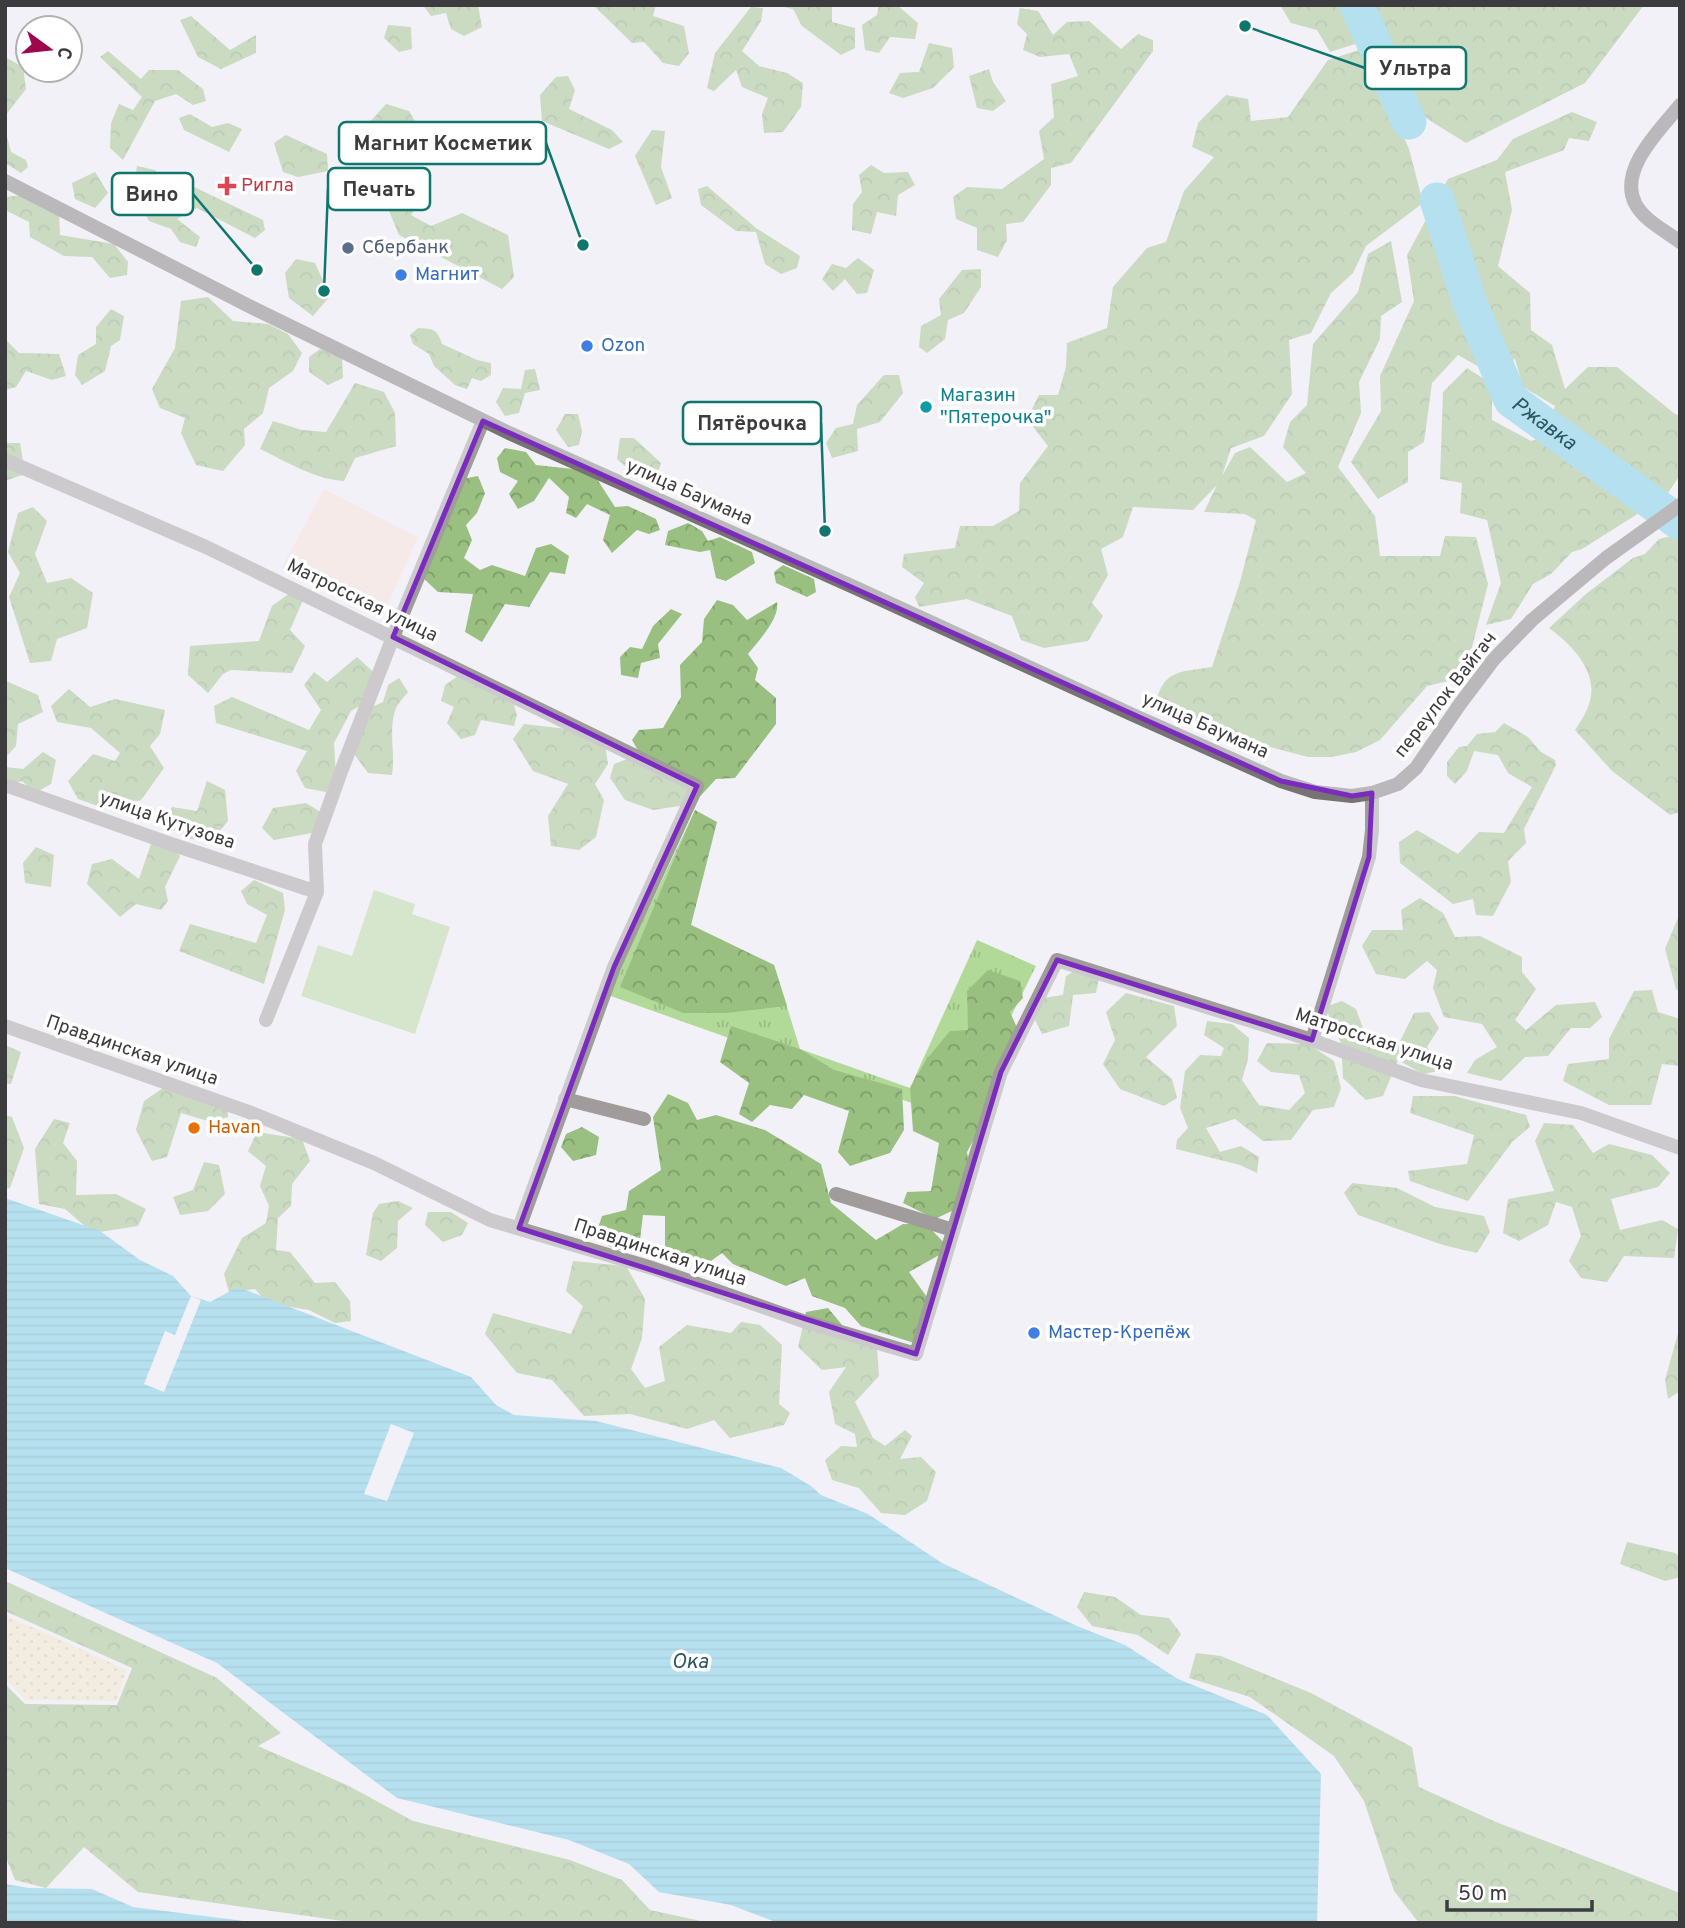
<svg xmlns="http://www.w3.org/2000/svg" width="1685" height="1928" viewBox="0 0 1685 1928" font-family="Overpass,sans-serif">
<defs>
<pattern id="grass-tufts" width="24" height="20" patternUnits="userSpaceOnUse" patternTransform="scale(1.75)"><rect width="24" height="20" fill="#b1d998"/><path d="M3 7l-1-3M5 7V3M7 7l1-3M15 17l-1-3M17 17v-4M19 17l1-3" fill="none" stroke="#99bb84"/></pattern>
<pattern id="forest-crowns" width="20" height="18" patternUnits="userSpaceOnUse" patternTransform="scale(1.75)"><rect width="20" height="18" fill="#99c080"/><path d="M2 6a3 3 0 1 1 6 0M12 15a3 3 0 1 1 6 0" fill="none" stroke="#7e9d6a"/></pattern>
<pattern id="sand-dots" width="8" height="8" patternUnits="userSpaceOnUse" patternTransform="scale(1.75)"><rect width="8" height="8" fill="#f2e8c3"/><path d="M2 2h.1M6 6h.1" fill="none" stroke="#d0c8a9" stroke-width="1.8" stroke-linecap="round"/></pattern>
<pattern id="water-rules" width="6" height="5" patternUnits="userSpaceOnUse" patternTransform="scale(1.75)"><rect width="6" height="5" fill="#6ccde4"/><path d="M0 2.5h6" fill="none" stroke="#5aa8ba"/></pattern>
</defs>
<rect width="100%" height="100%" fill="#f2f1f7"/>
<path fill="#fae3d7" d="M324,489L418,537L383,615L282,567Z"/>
<path fill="url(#grass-tufts)" d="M695,810L691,925L774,965L800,1049L910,1088L977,940L1036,966L987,1065L968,1123L608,995Z"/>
<path fill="url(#forest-crowns)" d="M423,5H478L482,27L464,36L451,29L446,13L431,16Z
M593,5H656L653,16L684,26L689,53L679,66L663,63L644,42L632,43Z
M774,5H832V22L855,28V48L841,55L802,26L793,9Z
M879,5H897L918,23L915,39L890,37L879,53L865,50L862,25L877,15Z
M1280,5H1346L1355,44L1330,52L1317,30L1291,23Z
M1372,5H1644L1585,83L1466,143L1418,113L1370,8Z
M751,7L763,8L761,21L742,51L759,66L787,73L803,83L801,107L783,132L764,133L762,114L768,98L742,87L736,70L714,91L707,88L715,53Z
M1020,8L1038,11L1053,35L1067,22L1089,21L1121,49L1138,34L1153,40V51L1071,163L1051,168V185L1023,222L1006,224L1007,240L998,257L977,250V228L956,219L953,197L967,187L1002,189L1044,159L1039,131L1054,117L1051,84L1078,76L1069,54L1040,57L1023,50L1027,34L1017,24Z
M191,16L230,50L256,35V53L221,69L198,57L180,20Z
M388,25L411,27L412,49L399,52L384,38Z
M929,43L952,48L954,67L933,88L903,98L889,93L900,73L919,72Z
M1365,48L1409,149L1423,203L1366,246L1353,273L1331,293L1311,333L1289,340L1292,394L1264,436L1231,448L1222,476L1235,453L1250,447L1287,482L1306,473L1283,447L1290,422L1307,405L1313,344L1358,292L1368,254L1391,241L1402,302L1381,316L1380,339L1359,382L1361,413L1338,467L1375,516L1380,556H1440L1445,536L1476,537L1488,584L1472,647L1448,681L1427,686L1380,740L1356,752L1332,757H1308L1251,742L1209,727L1156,703C1163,669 1182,672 1212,667L1240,582L1256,520L1245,514L1204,512L1217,485L1193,510L1133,507L1123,537L1101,549L1108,575L1092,603L1103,616L1088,641L1044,648L1021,640L1012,616L967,599L919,607L915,597L924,583L902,567L904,554L955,548L960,526H993L1019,511L1020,483L1048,446L1027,419L1039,395H1058L1066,367L1067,343L1107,328L1113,287L1147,248L1166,242L1184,191L1214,157L1192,147L1198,123L1226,95L1248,99L1251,121L1288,117L1328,60Z
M108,51L141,79L149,70H178L203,89L206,101L193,105L176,94L155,101L123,160L110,148L111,123L119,104L133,110L142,97L100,57Z
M5,57L23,67L26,89L5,116Z
M989,69L993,82L1006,101L993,111L977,108L969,76Z
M568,76L575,90L569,109L612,130L623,142L609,149L542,121L540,95L556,77Z
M386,104L409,111L419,128L407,149L374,158L361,132Z
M1572,112L1597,122L1589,141L1569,138L1564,150L1505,172L1512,210L1498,266L1530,293L1531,330L1552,345L1565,389L1588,367H1617L1675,414L1680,416V475L1666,496L1582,549L1572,552L1551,574L1533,584L1511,619L1486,625L1501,583L1487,520L1460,513L1462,483L1440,479L1443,392L1467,368L1492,384V420L1531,441L1547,436L1555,406L1523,387L1515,359L1483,369L1458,355L1432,383L1424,442L1408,452V482L1378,499L1351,462L1381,411L1380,376L1414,301L1407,255L1448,179L1497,160L1513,139Z
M190,114L212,127L228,123L242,129L229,152L184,130L179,118Z
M5,129L11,152L26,160L28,167L21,173L5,163Z
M652,130L665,131L661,167L672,198L656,205L635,156Z
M286,135L327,154L328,171L298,177L283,172L274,143Z
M871,165L884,173L908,172L915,185L898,195L896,216L877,212L871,234L852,230L853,204L862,192L859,175Z
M137,166L155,170L165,186L190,185L263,220L265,230L255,238L197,208L177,219L200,237L196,247L180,242L171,229L149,221L133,192Z
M402,167L422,175L424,195L411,215L431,226L462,213L508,235L514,277L502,289L399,235L380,189Z
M95,172L108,193L95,208L75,199L72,183Z
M707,186L756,228L800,256L797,268L781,274L765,264L756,232L736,231L701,205L698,189Z
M23,195L59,213L60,235L114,244L128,262L127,275L110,278L92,257L64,256L30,237L29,222L5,210V197Z
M858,258L874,270L867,293L857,294L845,279L833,291L822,279L832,264L846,268Z
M296,259L315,263L330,296L313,316L289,298L285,273Z
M981,269V287L964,313L948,320L945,339L927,353L919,347L921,326L941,315L939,299L962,270Z
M208,297L233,321L268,324L288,334L302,353L293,371L269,388L263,413L244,429L245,445L223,471L196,465L181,433L185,418L160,408L152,389L175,348L181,301Z
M111,309L124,316L120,340L111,346L105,371L82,385L75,375L78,355L96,344V327Z
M418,328C433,329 437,328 442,344L477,360L491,363V375L481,381L472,378L467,389L455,385L434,366L429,354L413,344L410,335Z
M5,339L19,353L59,354L66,376L52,380L26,371L16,387L5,390Z
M320,349L342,358L343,378L328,385L309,372V357Z
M535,369L540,390L525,393L519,413L505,416L496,402L503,388L521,389L525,370Z
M884,375H899L903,393L880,422L857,429L858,451L832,458L826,443L836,428L853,424L857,405Z
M355,383L384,392L395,413L396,446L355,458L344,481C314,479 287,462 260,449L273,421L302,430L326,432Z
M565,414H578L582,431L579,445L568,447L556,430Z
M620,438H634L661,463L656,479L642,481L617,459Z
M5,443H20L25,474L5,481Z
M505,448L526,452L536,465L573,469L597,479L615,507L628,506L656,519L660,530L649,534L637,530L612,553L603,540L610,515L587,504L576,518L566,513L569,497L549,478L534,501L518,509L509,494L518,481L500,472L497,458Z
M478,476L485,493L477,513L466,525L472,540L464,558L480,570L492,565L525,576L536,548L551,544L569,556L565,574L550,572L529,607L505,604L482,642L465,632L473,594L438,592L422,577L462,479Z
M33,507L47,521L35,554L47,583L71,578L93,593L87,628L57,639L51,661L30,663L9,597L20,573L8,552L18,513Z
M688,523L702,531L708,541L720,537L752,552L755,563L726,581L716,578L710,550L700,552L665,545L668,531Z
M1680,534V812L1670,815L1612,771L1575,730C1581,721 1587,712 1590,701C1598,671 1571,644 1549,628L1586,594L1633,558L1645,554L1659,539Z
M783,565L814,579L816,592L807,597L776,583L774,572Z
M290,593L303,600L290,630L305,646L292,673L231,670L223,674L208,693L188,675L190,646L259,641L272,606Z
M717,600L733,605L747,620L777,602C780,619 758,641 748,654L758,668L755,680L776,698V724L735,778L716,779L693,804L653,810L625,800L610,778L614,764L640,754L632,740L639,730L663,728L681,697L680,665L702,642L704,619Z
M671,609L682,614L658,644L660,658L641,663L638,678L621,675L620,657L630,647L642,649L653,626Z
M357,657L380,678L374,697L351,711L334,743L336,777L326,792L305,788L296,771L307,751L216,723L214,706L232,697L309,730L321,710L304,685L314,672L327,682Z
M461,674L512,699L517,715L514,726L481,720L475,735L461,739L447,723L454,707L441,701L445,685Z
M399,678L408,692C404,697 400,701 397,706C387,728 396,753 392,775L368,773L346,743L359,713L383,702L388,685Z
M6,681L38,695L43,712L18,724L16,746L5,758Z
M69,689L90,707L115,699L165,710L160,734L150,746L164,768L141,800L109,810L78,799L68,781L93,754L115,761L120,753L91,728L57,722L51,706Z
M1504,723L1528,737L1541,752L1555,760L1556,765L1524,829L1526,843L1508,861L1511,882L1493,916L1476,915L1473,899L1453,904L1400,863L1399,842L1417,830L1458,854L1479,832L1504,833L1532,787L1508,773L1498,755L1474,751L1467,771L1455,784L1447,776V762L1459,747L1467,746L1477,734L1495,732Z
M524,724L576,730L605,745L608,764L595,784L604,800L596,837L579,850L551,846L548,816L568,784L533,771L513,739Z
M43,752L56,760L51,784L35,793L22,781L5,787V767L23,769Z
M207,781L225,790L228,821L212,840L188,839L166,824L172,807L197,811Z
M306,803L327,816L317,832L274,840L262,828L273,808Z
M695,810L717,822L691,925L774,965L787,1006L726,1013H683L620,987Z
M163,837L180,856L165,887L168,901L161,910L136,904L120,917L87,884L92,864L112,859L139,879L151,844Z
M36,847L54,855L51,887L25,883L23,863Z
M254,880L283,893L285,910L264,984L179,951L190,924L256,943L267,915L247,904L241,891Z
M1420,898L1443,913L1455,937L1480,936L1522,957V972L1536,989L1515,1020L1526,1030L1556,1005L1595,1002L1602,1017L1590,1028H1571L1548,1056L1525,1057L1501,1081L1467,1073L1475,1060L1497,1047L1482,1024L1444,1017L1433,988L1437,970L1427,961L1405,979L1376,974L1362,946L1372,930H1403L1401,910Z
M1680,913V992L1676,989L1665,949Z
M1077,969L1099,978L1096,993L1073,995L1069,1026L1042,1034L1035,1020L1043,998L1063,995L1066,976Z
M988,970L1020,981L1023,998L1010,1012L1018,1030L983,1122L967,1152L971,1182L956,1209L935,1219L903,1203L907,1192L931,1191L939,1143L913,1131L910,1088L926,1060L950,1031L968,1030L967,991Z
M1652,990L1658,1012L1680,1019V1066L1662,1064L1651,1105H1609L1563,1081L1568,1064L1609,1059V1039L1634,991Z
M1126,993L1174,1006L1177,1026L1146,1057L1172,1079L1177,1098L1164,1106L1120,1089L1103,1064L1115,1040L1106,1012Z
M1342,1001L1356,1009L1366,1036L1398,1045L1414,1013L1429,1012L1439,1028L1427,1047L1444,1070L1423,1074L1398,1060L1383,1096L1366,1100L1343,1078L1341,1043L1325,1007Z
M1207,1021L1232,1024L1249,1038L1248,1059L1242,1080L1259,1105L1289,1110L1305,1093L1299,1075L1271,1072L1257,1061L1267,1043L1308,1044L1334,1061L1341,1088L1334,1107L1313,1110L1291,1140L1263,1141L1235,1119L1206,1128L1220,1152L1241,1146L1259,1157L1257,1173L1240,1165L1176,1149L1177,1140L1188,1128L1180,1108L1185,1071L1200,1055L1221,1056L1224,1048L1204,1035Z
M731,1026L800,1049L834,1070L902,1089L904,1130L890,1153L850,1166L838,1152L849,1111L804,1095L792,1109L770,1105L752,1122L739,1114L749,1083L720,1062Z
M5,1045L21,1052L11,1084L5,1083Z
M166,1086L228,1105V1117L211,1122L181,1113L167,1157L152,1161L136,1130L144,1101Z
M668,1094L688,1103L697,1120L716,1115L765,1130L821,1164L831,1203L876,1240L903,1224H926L950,1249L909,1272L934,1307L931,1323L916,1329L914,1343L861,1326L845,1308L812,1296L805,1278L786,1286L733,1264L722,1253L707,1264L665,1247V1216L643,1215L640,1240L617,1251L595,1237L602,1216L626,1210L629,1191L661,1170L653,1117Z
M1413,1096H1454L1526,1115L1530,1127L1513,1141L1468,1201L1410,1181L1408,1171L1467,1164L1474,1135L1410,1113Z
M5,1115L12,1117L24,1148L10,1188L5,1189Z
M54,1119L70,1123L63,1143L77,1161L76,1195L116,1194L146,1209L138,1226L93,1233L65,1209L39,1204L35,1149Z
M1544,1123L1573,1125L1593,1153L1609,1144L1652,1155L1670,1173L1658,1187L1611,1199L1620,1230L1662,1220L1678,1229L1674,1258L1624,1256L1607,1282L1581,1278L1569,1261L1581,1236L1572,1207L1556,1202L1548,1225L1519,1241L1503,1233L1508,1199L1554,1191L1535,1141Z
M582,1127L599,1137L596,1155L573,1161L561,1147L566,1134Z
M257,1132L302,1139L310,1161L292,1184L291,1206L278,1218L276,1250L290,1252L315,1283L335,1282L350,1301L351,1321L335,1323L309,1310L267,1303L255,1289L229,1292L224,1274L242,1238L266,1223L269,1206L260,1186L266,1166L248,1151Z
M204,1162L219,1165L225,1194L208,1211L180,1215L173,1197L193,1190Z
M1352,1183L1397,1188L1435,1207L1484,1216L1490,1232L1477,1253L1443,1245L1358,1215L1344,1193Z
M398,1201L413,1208L398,1221L397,1248L381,1261L366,1255L373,1213L379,1204Z
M428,1212H451L468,1223L462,1235L443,1242L425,1225Z
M573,1261L626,1266L645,1299L642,1338L631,1369L645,1388L665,1381L659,1347L687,1325L731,1333L741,1322L760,1325L782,1345L779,1404L790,1413L784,1425L730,1438L714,1420L687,1429L630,1414L584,1416L552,1380L517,1373L485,1334L493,1313L571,1334L583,1306L566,1291Z
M828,1308L857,1343L877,1348L879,1376L855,1402L873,1438L885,1446L905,1430L912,1436L900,1459L921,1457L936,1472L927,1501L905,1515L881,1513L859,1488L832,1480L825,1460L841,1446L857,1447L855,1434L835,1424L829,1392L846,1367L822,1370L798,1347L806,1312Z
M1680,1326V1391L1668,1399L1665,1380Z
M1627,1542L1675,1553L1680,1557V1577L1665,1581L1620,1564Z
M5,1581L217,1678L281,1733L258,1746L349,1786L413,1821L570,1860L622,1880L650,1910L710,1923H357L138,1892L84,1847L46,1888L15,1880L5,1855V1684L25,1704L117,1705L132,1668L5,1611Z
M1084,1592L1115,1597L1141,1615L1169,1618L1181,1634L1168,1655L1138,1635L1092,1626L1077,1607Z
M1196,1653L1221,1656L1311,1693L1412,1747L1419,1787L1496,1822L1680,1893V1923H1419L1394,1891L1364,1801L1334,1756L1250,1697L1189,1678Z"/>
<path fill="url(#sand-dots)" d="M5,1615L127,1670L116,1701L26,1700L5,1679Z"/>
<path fill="#b1d998" d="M374,890L415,904L412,914L450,927L415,1034L301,996L318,945L352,956Z"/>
<path fill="url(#water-rules)" d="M5,1198L100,1231L140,1260L173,1276L191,1296L210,1302L238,1287L471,1377L496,1405L514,1415L596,1421L781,1468L811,1486L821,1495L868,1514L942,1563L1077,1626L1125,1645L1178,1679L1267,1715L1321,1774L1317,1923H778L731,1905L659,1892L629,1864L569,1840L397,1798L217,1663L5,1568Z
M5,1884L29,1888L92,1889L133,1907L261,1923H5Z"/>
<path fill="#f2f1f7" d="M191,1296L201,1300L164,1392L144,1384L165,1331L175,1335Z
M391,1424L414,1433L387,1501L364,1494Z"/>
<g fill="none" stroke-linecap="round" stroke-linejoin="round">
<g stroke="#6ccde4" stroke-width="35">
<path d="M1357,5L1409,122"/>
<path id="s1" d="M1437,200L1470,304L1511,400L1680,523"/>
</g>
<path stroke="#9f9c9b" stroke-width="14" d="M5,460L206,547L697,786L614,967L519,1228
M5,785L174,845L317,892
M266,1020L317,892L315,844L342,769L393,637L483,421
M5,1026L249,1112L374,1163L490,1220L652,1268L803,1321L916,1354L1001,1072L1057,960L1312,1040L1421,1080L1581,1113L1680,1148
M1312,1040L1369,857L1372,830V793
M565,1099L644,1119
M836,1194L953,1230"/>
<path stroke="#777372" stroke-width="14" d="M1680,105C1661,129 1618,169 1635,203C1643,220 1666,231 1680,242
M5,181L255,309L509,433L856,588L1131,714L1281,781L1315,792L1352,796L1372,793L1398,784L1416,768L1460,704L1494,659L1532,620L1606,558L1680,505"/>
</g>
<path d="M0 0H1685V1928H0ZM483,421L1281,781L1352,796L1372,793L1369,857L1312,1040L1057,960L1001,1072L916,1354L519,1228L614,967L697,786L393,637Z" fill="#f2f1f7" fill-opacity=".55" fill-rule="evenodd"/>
<path fill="none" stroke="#7b2cbf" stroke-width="5" stroke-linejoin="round" d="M483,421L1281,781L1352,796L1372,793L1369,857L1312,1040L1057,960L1001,1072L916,1354L519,1228L614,967L697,786L393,637Z"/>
<path fill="#e0444e" stroke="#fff" stroke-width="2.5" d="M223.5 175.5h7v7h7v7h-7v7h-7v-7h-7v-7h7z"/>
<circle fill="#5c6f8a" stroke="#fff" stroke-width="2.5" cx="348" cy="248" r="7"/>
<g fill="#3f7fe0" stroke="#fff" stroke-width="2.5">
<circle cx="401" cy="275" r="7"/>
<circle cx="587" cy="346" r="7"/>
<circle cx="1034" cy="1333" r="7"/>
</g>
<circle fill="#0f9aa8" stroke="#fff" stroke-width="2.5" cx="926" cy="407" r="7"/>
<circle fill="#e8710a" stroke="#fff" stroke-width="2.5" cx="194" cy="1128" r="7"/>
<g text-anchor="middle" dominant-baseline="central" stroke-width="7" stroke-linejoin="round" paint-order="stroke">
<g font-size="19" fill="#be3a42" stroke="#fff" text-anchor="start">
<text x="241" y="186">Ригла</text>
</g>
<g font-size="19" fill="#4e5e75" stroke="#fff" text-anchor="start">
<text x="362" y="248">Сбербанк</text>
</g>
<g font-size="19" fill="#366cbe" stroke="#fff" text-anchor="start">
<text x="415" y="275">Магнит</text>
<text x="601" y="346">Ozon</text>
<text x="1048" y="1333">Мастер-Крепёж</text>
</g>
<g font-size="19" fill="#0d838f" stroke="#fff" text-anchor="start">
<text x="940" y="396">Магазин<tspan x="940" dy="22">"Пятерочка"</tspan></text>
</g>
<g font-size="19" fill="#3c3c3e" stroke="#fff">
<text transform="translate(689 493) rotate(24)">улица Баумана</text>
<text transform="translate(362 601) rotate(26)">Матросская улица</text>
<text transform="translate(1446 695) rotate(-52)">переулок Вайгач</text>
<text transform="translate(1205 726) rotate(24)">улица Баумана</text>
<text transform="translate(167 821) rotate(19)">улица Кутузова</text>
<text transform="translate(1374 1040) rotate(18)">Матросская улица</text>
<text transform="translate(132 1051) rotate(19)">Правдинская улица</text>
<text transform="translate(660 1253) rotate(18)">Правдинская улица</text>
</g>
<g font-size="19" fill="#c56008" stroke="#fff" text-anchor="start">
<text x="208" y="1128">Havan</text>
</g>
<g font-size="21" font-style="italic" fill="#2a5660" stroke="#fff">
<text stroke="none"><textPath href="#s1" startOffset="254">Ржавка</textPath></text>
<text x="690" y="1662">Ока</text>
</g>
</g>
<path fill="none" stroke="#0f766e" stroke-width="2.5" d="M1245 26L1365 68M583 245L546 143M324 291L328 189M257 270L193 194M825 531L821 423"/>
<g fill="#0f766e" stroke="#fff" stroke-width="2.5">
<circle cx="1245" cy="26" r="7"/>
<circle cx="583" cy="245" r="7"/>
<circle cx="324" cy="291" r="7"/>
<circle cx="257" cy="270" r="7"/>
<circle cx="825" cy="531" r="7"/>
</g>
<g fill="#fff" stroke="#0f766e" stroke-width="2.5">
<rect x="1365" y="47" width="101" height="42" rx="7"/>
<rect x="339" y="122" width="207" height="42" rx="7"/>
<rect x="328" y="168" width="102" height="42" rx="7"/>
<rect x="112" y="173" width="81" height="42" rx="7"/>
<rect x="683" y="402" width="138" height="42" rx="7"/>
</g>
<g font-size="21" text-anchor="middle" font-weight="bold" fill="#3c3c3e">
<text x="1415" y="75">Ультра</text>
<text x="443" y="150">Магнит Косметик</text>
<text x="379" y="196">Печать</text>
<text x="152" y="201">Вино</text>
<text x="752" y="430">Пятёрочка</text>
</g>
<rect width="1685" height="1928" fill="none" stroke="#3c3c3e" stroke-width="14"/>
<g transform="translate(49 49) rotate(105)"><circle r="33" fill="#ffffff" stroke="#b1b1b2" stroke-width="2"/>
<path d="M0-5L12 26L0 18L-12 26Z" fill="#9f074d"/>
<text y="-10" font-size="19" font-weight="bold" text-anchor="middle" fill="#3c3c3e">С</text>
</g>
<path d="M1447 1900v10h145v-10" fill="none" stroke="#3c3c3e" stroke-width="3.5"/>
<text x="1458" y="1900" font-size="21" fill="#3c3c3e" stroke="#ffffff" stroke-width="5" paint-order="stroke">50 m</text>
</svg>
